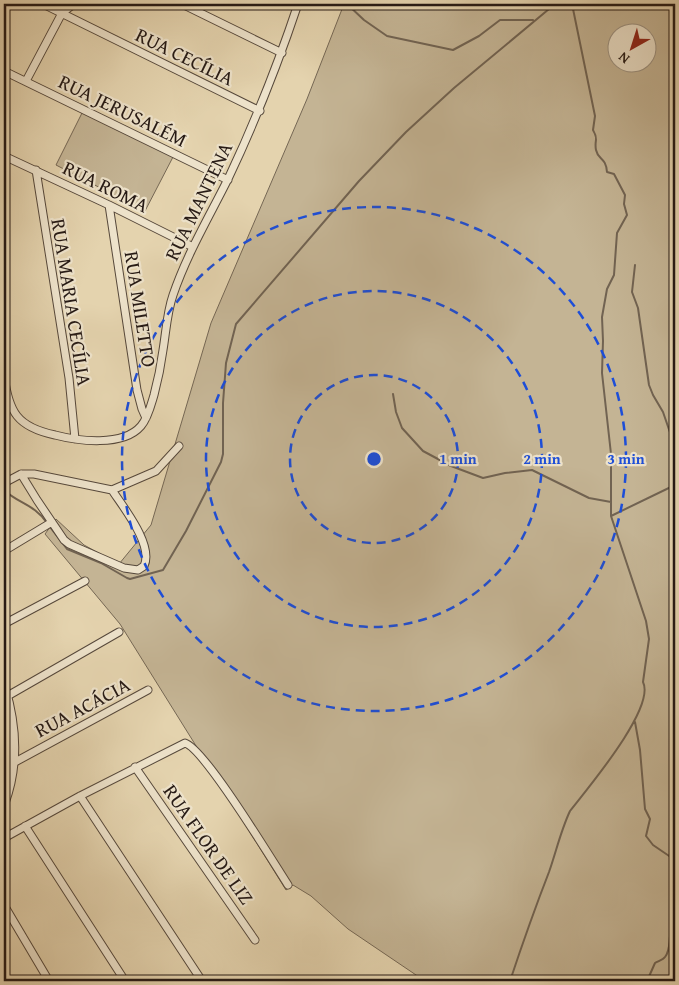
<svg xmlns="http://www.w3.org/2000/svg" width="679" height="985" viewBox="0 0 679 985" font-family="'Gentium Book Plus',serif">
<rect width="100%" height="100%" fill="#e4d3ae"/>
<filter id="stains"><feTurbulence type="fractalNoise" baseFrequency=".004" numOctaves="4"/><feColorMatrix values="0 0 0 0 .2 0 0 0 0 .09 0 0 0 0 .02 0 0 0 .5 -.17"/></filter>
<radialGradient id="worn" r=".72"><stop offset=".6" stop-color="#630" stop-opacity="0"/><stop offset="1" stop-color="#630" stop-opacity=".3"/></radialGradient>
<path fill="#c4b494" stroke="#756754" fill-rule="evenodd" d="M344,4H675V981H435L419,977L348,929L311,896L293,885L286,890L120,624L45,534L56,519L84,545L119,564L151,525L211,323L307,99ZM616,32H646V62H616Z
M83,111L173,157L145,211L56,165Z"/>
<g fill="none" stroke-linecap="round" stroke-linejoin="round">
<path stroke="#716352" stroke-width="2" d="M347,4L364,20L387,36L453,50L479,36L500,20H533
M635,265L632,292L638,308L649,385L653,395L663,412L675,447
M393,394L396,412L402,428L423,451L451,466L483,478L505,473L532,470L589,498L611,502
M4,490C19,504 34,504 47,523
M611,516L675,485
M50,527L67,549L101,563L127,578L130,579L163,570L186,531L221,462L223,454V403L226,363L236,324L359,181L406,132L454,88L555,4
M635,722L640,750L645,809L650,819L646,836L653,845L675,860
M510,981C522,945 535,908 549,872C556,852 561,830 570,811C587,789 656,708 643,682L649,639L646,621L611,516V454L602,373L603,341L602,317L607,289L614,275L617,233L627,215L624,204L625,195L614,174L607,172C606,157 598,160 596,150C594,140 599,140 593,130L595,116L572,4
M647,981L655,963C658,961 663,960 665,957C673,947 666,933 675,923"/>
<g stroke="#56483b" stroke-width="9">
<path id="minor" d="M43,4L260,111
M182,4L282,53
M4,71L228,180
M26,81L62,13L74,4
M4,156L109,205L193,247
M36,170L69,378L75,439
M109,205L137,390L142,409L146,418
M4,376C9,412 17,427 55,435C78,441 123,447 141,426C148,418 151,405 154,395C158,380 161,365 163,350C166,332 167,312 173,295C187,254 209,217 228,179C255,122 278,64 298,4
M21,474L37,500L64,540L69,544L124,568L138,570L144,566C154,545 123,507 112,490
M4,483L21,474H34L112,490L156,471L179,446
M4,551L52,522
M4,624L85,581
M4,698L119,632
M135,767L255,940
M4,768L148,690
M80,796L202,981
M25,826L125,981
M4,838L80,796L185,743C205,749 273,862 288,885
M4,905L49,981"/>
</g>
<g stroke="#56483b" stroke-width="11">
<path id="tertiary" d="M4,687C16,726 18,765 4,803"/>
</g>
<use href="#minor" stroke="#ede2ca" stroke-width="7"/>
<use href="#tertiary" stroke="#ede2ca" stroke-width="9"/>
</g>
<g fill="none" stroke="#1d4ed8" stroke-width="2.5" stroke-dasharray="9 6">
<circle cx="374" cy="459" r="84"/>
<circle cx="374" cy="459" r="168"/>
<circle cx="374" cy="459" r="252"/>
</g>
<g text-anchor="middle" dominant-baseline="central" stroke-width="4.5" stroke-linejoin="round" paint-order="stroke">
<g font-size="20" fill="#261a15" stroke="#ede2ca">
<text transform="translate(185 56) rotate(26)">RUA CECÍLIA</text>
<text transform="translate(123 110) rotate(26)">RUA JERUSALÉM</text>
<text transform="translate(106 186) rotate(26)">RUA ROMA</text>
<text transform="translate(198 201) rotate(-64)">RUA MANTENA</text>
<text transform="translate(72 302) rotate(81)">RUA MARIA CECÍLIA</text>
<text transform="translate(141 309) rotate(81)">RUA MILETTO</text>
<text transform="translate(82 707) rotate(-28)">RUA ACÁCIA</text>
<text transform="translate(209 844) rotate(55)">RUA FLOR DE LIZ</text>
</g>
</g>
<circle cx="374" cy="459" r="8" fill="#1d4ed8" stroke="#ede2ca" stroke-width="2.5"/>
<g font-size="15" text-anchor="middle" font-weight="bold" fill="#1d4ed8" stroke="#ede2ca" stroke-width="4.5" stroke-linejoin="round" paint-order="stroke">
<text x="458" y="464">1 min</text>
<text x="542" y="464">2 min</text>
<text x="626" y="464">3 min</text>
</g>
<rect width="679" height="985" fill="none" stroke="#e4d3ae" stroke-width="20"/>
<rect x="5" y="5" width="669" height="975" fill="none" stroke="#261a15" stroke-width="2.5"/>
<rect x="10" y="10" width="659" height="965" fill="none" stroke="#261a15"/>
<g transform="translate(632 48) rotate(219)"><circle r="24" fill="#ede2ca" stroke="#9d9282"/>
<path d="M0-4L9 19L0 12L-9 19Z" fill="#8f2418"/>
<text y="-8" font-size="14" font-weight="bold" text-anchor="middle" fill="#261a15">N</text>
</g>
<rect width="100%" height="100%" filter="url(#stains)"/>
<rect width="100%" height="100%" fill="url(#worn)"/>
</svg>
